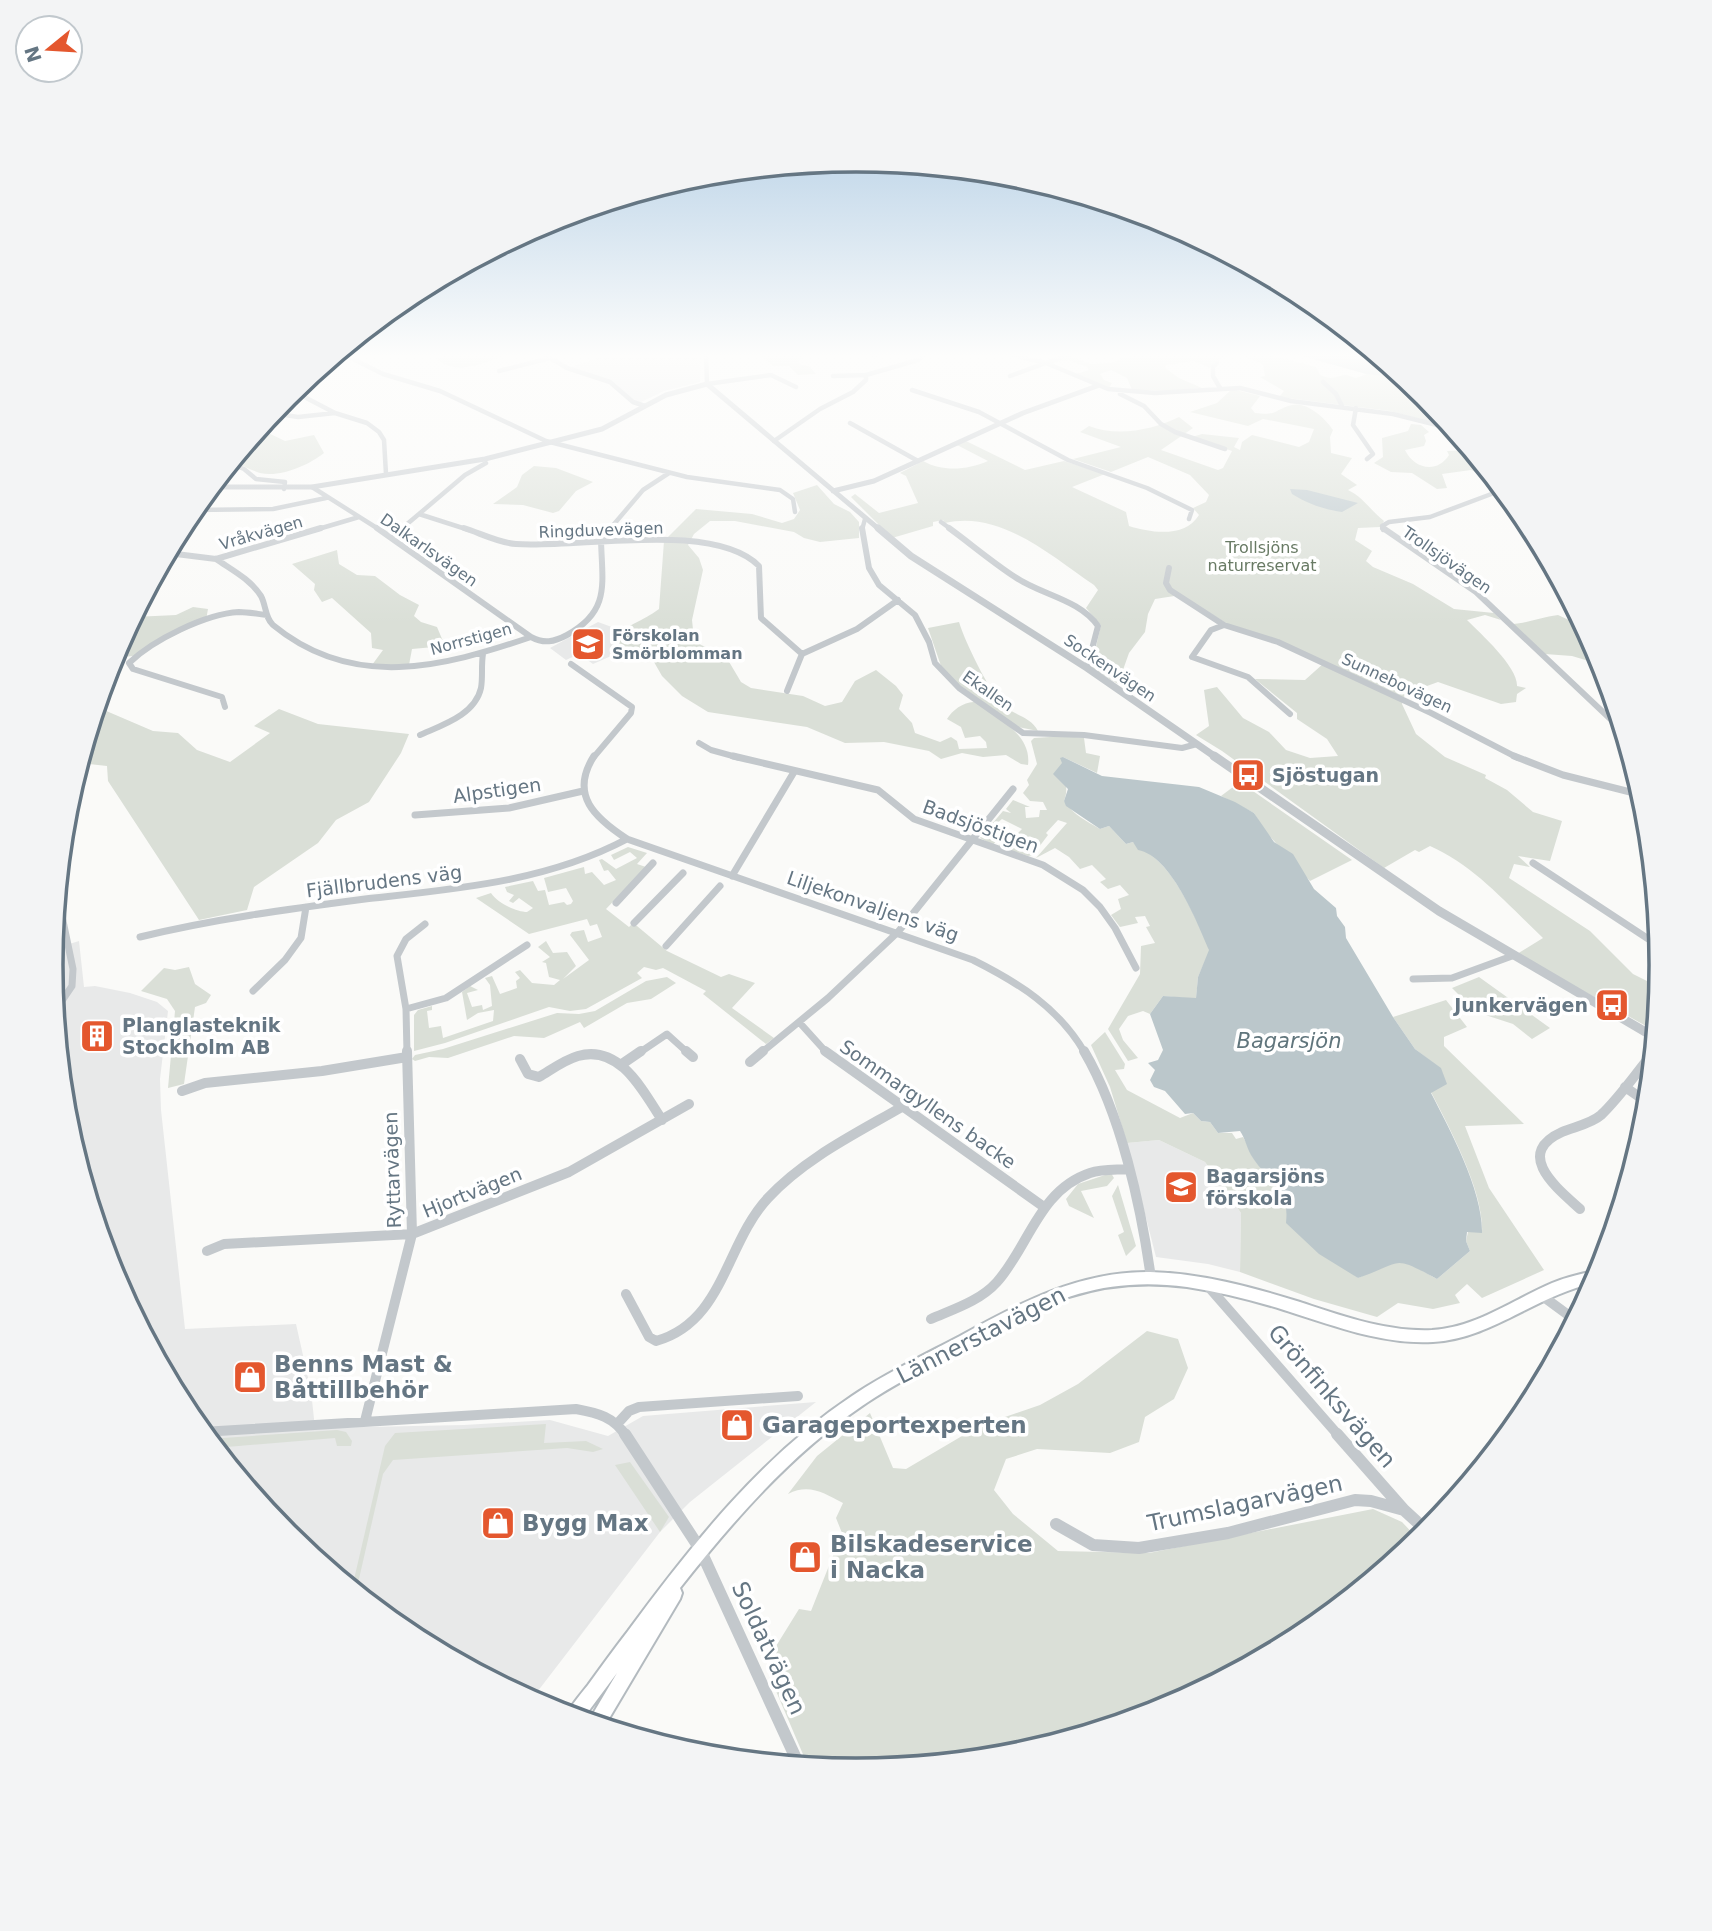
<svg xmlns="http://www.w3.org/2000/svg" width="1712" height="1931" viewBox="0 0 1712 1931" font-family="'DejaVu Sans',sans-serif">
<rect width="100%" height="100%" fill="#fafaf8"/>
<path fill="#e8e9e9" d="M612,353H700V382L664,391L639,403L633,401L615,383L571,367Z
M598,622L620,630L611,640L627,649L593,664L579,654L566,660L550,648Z
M56,916L63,946L79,941L84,987L95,986L130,993L157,1002L168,1011L160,1079L161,1110L185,1329L296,1324L311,1391L315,1428L464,1425L550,1420L608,1436L643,1416L816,1402L690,1502L660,1532L531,1700L408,1635L286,1535L186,1413L112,1273L66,1122L51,966Z
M1159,1140L1205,1162L1241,1213L1240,1272L1208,1264L1156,1257L1127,1143Z"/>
<path fill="#dadfd7" d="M453,353H512C486,361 459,378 435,358Z
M758,353H807L799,360L800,365L809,366L816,374L798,375L789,366H773Z
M1136,353H1263L1316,367L1320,375C1334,381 1334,376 1346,375C1349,375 1353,378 1356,378C1360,377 1363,375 1367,374C1412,373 1425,396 1451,427L1390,411L1279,397L1284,391L1260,377L1265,376L1263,365C1248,354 1221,351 1210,368L1194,361L1166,365L1165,368L1179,378L1202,388L1166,391L1132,390L1127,378L1111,370L1100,374L1104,380L1112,383L1109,388L1076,374L1089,370L1087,367L1068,360L1050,363L1070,356L1090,364L1111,363Z
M1232,389L1260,396L1251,408L1255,413C1278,416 1273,410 1292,405C1307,401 1326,419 1333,430L1330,437L1331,453L1352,458L1341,474L1357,485L1348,490C1363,497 1370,510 1384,521L1380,527L1358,528L1355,540L1372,551L1366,561L1373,567L1413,584L1454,609L1494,613L1501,620L1485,615L1467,620C1481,634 1518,667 1517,686L1526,688L1517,694L1516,702L1501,704L1438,682L1405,694L1402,704L1416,734L1445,757L1486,775L1485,778L1507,790L1533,812L1562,821L1550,861L1518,856L1530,867L1514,864L1509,878L1590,931L1633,974L1659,987L1655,1031L1517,954L1543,938C1508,905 1474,865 1430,846L1419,852L1415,850L1384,868L1222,751L1196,735L1209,726L1204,690L1217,687L1243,718L1269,732L1286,750L1310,758L1338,756L1327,739L1297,719V713L1255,679L1305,680L1324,663L1226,623L1181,595L1155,599L1148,614L1145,632L1129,653L1118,684L1091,668L1101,625L1086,608L1098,590L1094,585C1050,555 1000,510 945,523L943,520L933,522V526L892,538L851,497L855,494L879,513L918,503L906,476L900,473L923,461C943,472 967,470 988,461L957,445L966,441L1025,470L1064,461L1105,474L1072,487L1126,512L1129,526C1152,533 1185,538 1199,515L1193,508L1206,502L1209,495L1190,475L1148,457L1111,472L1073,459L1121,447L1080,432L1089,426C1117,437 1153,430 1179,417L1193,428L1161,450L1218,470L1223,468L1232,451L1192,437L1202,434L1239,438L1234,447L1240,450L1242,442L1252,435L1299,447L1309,442L1314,429L1263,419L1248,426L1190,412L1217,403Z
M1411,424L1421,425L1429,432L1424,435L1426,441L1424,446L1405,450C1414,469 1437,474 1449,455L1447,451L1470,450L1494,480L1471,470L1442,474L1447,488L1437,489L1412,473L1391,472L1374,463L1383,457L1382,438L1408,431Z
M260,429L285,441L314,435L324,453C309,465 280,478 260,473C251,470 241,465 233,462Z
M534,466L556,468L593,482L576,491L559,511L553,513L523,505L493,504L517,487L522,475Z
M817,485L834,504L850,512L859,522V538L820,542L804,538L794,532L735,521H710L694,534L688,545L699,558L703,570L692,620L694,639L701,645L725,655L741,682L751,688L803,696L825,706L842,702L855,681L876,670L896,686L903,695L899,709L912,723L915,733L940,742L951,737L957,741L959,749L987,748L986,742L980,736L965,738L961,727L947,719C952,710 965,701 975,702C997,718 1032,734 1028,765L1021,764L1006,755L983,757L962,753L941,759L929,751L884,742L845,743L807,727L708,712L682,696L662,676L654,662L610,640C624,626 643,621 659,609L664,541L696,509L752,514L782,523L794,519L800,510L793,493Z
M337,550L339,564L357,575L375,576L400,595L419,605L414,616L421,622L437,627L445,646L412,649L409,665H372L383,650L372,648L371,633L332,598L322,602L314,590L315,584L292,564Z
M193,607L208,609L206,620L133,656L112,658L134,617L176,615Z
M1558,615L1584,627L1602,665L1572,656L1545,654L1512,624C1529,623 1541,617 1558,615Z
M959,622C965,642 989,691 1003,705C1015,716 1031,717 1038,731L1018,727L954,681L941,666L928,628Z
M97,707L153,731L178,733L197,750L230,762L270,733L254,726L279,709L318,724L409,734L401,753L369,802L336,820L318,843L254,887L247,910L199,920L108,781L107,766L80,763Z
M1065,736L1084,738L1086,753L1100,756L1097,773L1063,757C1059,774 1071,783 1064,801C1074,815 1086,821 1100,829L1109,826L1126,844L1133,842C1142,849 1150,853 1158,861C1180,881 1198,923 1210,950L1198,977L1196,999L1163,996L1150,1014L1143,1011L1128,1016L1119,1029L1123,1040L1138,1058L1128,1061L1108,1029L1140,974L1141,946L1155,943L1146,927L1150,926L1145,916L1135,917L1138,923L1120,927L1111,915L1121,909L1118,899L1129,895L1120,885L1108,889L1100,882L1106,879L1092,865L1080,869L1069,857L1055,848L1036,858L1067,823L1058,820L1046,833L1048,835L1033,855L1028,856L998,847L1005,839L1013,838L1022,829L1002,819L996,824L1005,829L993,845L980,838L1003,811L1011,813L1006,809L1013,800L1030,807H1025L1026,818L1039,817L1040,810H1047L1043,802L1030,801L1023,793L1029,785L1027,780L1037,764L1031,741L1034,738Z
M1237,780L1352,860L1310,881L1265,831L1254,813L1221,796L1237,784Z
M628,847L647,853L637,864L646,867L606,909L629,927L632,924L637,926L667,951L721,977L729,974L755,983L732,1008L774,1038L766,1044L703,994L706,991L663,968L656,970L644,967L637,973L642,978L586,1009L570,1011L549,1007L445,1043L414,1051V1015L418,1010L432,1006V1010L427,1011L429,1028L441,1026L443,1038L493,1021L494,1010L478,1013L467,1020L462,992L470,986L478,990L467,993L472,1007L482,1005L483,1010L492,1006L490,985L485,978L492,976L500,994L517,988L516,981L520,978L515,972L520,970L532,983L554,985L560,980L549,977L546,963L542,962L550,957L538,947L546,941L553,953L567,952L576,966L563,979L589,960L570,935L572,932L584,930L588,942L602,937L597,924L590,926L587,919L529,934L476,898L491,893C497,903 517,912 527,912L533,908L519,898L513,903L509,901L514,895L507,892L505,887L533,881L538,891L545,890L549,905L564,902L567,905L571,904L573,901L566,888L548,892L544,878L584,867L585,874L592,872L604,885L616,880L608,870L604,871L599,860L602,859L616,869L637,858L630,852L614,860L611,855Z
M189,967L195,984L211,995L206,1003L195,1007L184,1084L168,1088L175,1011L167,999L141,991L164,968L175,970Z
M667,977L676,983L651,999L627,1003L584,1028L580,1022L544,1038L514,1036L448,1058L429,1057L415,1061L412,1059L415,1055L443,1049L557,1013L579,1014L595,1011L646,981Z
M1479,977L1550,1028L1532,1039L1513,1024L1464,1008L1456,1000L1460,996L1452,988Z
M1446,1000L1467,1027L1444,1037V1046L1524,1124L1465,1126L1489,1188L1544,1270L1482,1298L1467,1284L1455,1295L1460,1303L1433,1309L1398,1303L1377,1317L1314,1299L1240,1272L1241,1213L1205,1162L1159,1140L1127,1143L1110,1087L1091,1045L1105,1032L1125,1064L1124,1069L1115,1070L1127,1090L1180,1118L1193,1113L1201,1121L1210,1122L1218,1133H1232L1236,1139L1243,1137C1247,1143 1249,1151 1253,1157C1270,1183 1290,1187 1287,1223L1358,1278C1401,1258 1396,1256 1437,1279L1470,1251L1466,1241L1468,1232H1482C1484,1192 1450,1129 1431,1092L1441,1069L1415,1049L1393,1017Z
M1111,1173L1114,1178L1107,1186L1081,1191L1094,1218L1069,1206L1066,1199L1078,1184Z
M1118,1185L1136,1246L1126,1256L1118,1235L1124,1232L1112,1196Z
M1147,1331L1178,1339L1188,1368L1174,1399L1145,1417L1139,1442L1110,1453L1037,1449L1006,1459L994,1490L1013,1514L1058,1551L1149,1553L1373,1509L1402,1522L1419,1540L1303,1635L1164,1710L1013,1755L856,1771L808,1766L773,1684V1651L799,1609L811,1611L842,1533L836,1518L843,1503C824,1493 809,1483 788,1494L817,1456L870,1413L893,1468L906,1469L979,1426L1040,1405L1078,1384Z
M546,1424L544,1443L586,1441L603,1449L593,1452L567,1448L393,1460L383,1474L356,1592L352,1588L385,1446L395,1433Z
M337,1430L346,1432L352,1441L351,1446H337L335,1438L215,1448L208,1439Z
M630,1462L669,1517L660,1532L615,1465Z"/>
<path fill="#bbc7cb" d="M1291,353H1373L1403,378L1366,374Z
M1290,489L1307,490L1358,503L1342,512C1323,509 1308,504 1292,494Z
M1063,757L1102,776L1199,787L1235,802L1254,813L1274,842L1293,854L1314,889L1336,908L1337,916L1345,927L1346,938L1393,1017L1415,1049L1441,1068L1447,1084L1431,1093C1450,1130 1483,1191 1482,1233L1467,1232L1466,1241L1470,1251L1437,1279C1390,1254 1405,1262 1358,1278L1319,1254L1286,1223C1290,1185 1268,1183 1251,1155C1246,1146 1245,1138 1240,1131L1218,1133L1210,1122L1201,1121L1193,1113L1185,1114L1165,1091L1154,1087L1150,1080L1155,1070L1148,1063L1158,1060L1163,1050L1150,1014L1163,996L1196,998L1198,977L1209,950C1197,922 1171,856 1138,850L1133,842L1126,844L1109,826L1100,829L1066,806L1064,801L1068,789L1053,774L1062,763L1060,758Z"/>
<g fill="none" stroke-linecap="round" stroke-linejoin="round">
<g stroke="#b3babf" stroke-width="4">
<path id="secondary" d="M1599,1270L1601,1271L1595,1283C1538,1294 1492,1339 1433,1342C1382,1345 1332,1325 1284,1310C1252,1300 1220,1292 1187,1287C1095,1275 1040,1305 963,1348C929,1367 894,1384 862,1406C791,1454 733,1521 680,1588L682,1593L680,1599L604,1727L588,1722L617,1673L582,1720L566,1715C572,1704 580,1695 588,1685C601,1667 614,1649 628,1631C692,1544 762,1456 852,1396C886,1373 924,1355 960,1336C1019,1303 1080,1271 1150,1272C1200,1273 1252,1287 1300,1302C1343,1316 1387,1332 1432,1330C1477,1327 1512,1300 1552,1283C1567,1277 1583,1273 1599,1270Z"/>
</g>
<path stroke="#c3c8cc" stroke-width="4.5" d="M341,353L383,374L440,391L546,441L687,477L780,490L793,499L795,512
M542,353L567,368L610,382L633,402L645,406
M706,353L707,384L771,375L796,387
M1004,353L1046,363L1108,389L1155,393L1240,388L1291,401L1393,414L1453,429
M873,355L884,353
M1217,363L1213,367V376L1220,388
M499,371L550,358
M833,376L866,375
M1010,376L1073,353
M1323,382L1336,394L1342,406
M912,390L979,412L1068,460L1147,488L1192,510L1189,519
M293,391L335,413L367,423L379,432L384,440L386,474
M1120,394L1144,406L1161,424L1175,432L1225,449
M1356,408L1353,425L1373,454L1367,459
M272,413L298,417L335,413
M850,423L918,461
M774,441L820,409L853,392L866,380V375L918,360L927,353
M1469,450L1472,458L1487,471
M231,464L244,469L256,479L285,482L284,489
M312,487L380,530
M193,510L273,509L326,498
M941,522L952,530
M315,530L359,517
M400,530L419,514
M469,530L419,514L465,475L486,463
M609,530L643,490L669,473
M862,530L865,519
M1383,530L1382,526L1389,522L1430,517L1502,490"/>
<path stroke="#c3c8cc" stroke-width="6" d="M377,528L531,637
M464,528C480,533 499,543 516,544C577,549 713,520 759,566L761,618L802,654
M862,528L869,568L879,585L915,615L929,642L935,663L959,688L1023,733L1084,735L1182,748L1197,744
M949,528C971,544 992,562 1015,577C1041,595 1079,599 1098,626L1087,668
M1383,528L1476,592L1622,730
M391,537L402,528
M168,553L216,559L321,528
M216,559C232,570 250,579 261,596C266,605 265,618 273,625C353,691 443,667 531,637C544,644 554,642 567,635C611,611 602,583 601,540L611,528
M1548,559L1549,562
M1169,568L1166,583L1170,590L1224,625L1278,642L1431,713L1518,758
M1224,625L1211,630L1192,657L1248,677L1290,714
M571,664L632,707L631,713L593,758
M787,691L802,654L857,629L898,600
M225,707L222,697L133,669L129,663C153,640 205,614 239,612C248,612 258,614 267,615
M420,735C442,725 475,715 481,688C483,677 481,665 483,654
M699,743L711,750L740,758"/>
<path stroke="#c3c8cc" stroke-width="7" d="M594,756C569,795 595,818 627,839L973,960C1019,983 1059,1008 1085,1053
M733,756L878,790L914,819L1043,865L1083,890L1100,907L1115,928L1136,968
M1514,756L1563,775L1642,795
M415,815L509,808L583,791
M1533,863L1659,946
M732,876L794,772
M616,903L653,863
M634,923L683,873
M140,937C214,919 289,909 365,899C455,889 546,882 627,839
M666,946L720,886
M1413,979L1452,978L1512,956
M253,991L285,960L301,938L306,907
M406,1009L446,998L527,945
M55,1011L72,986L73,969L58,897
M799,1022L827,1053
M407,1053L406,1009L397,956L406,939L425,924
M639,1053L667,1034L688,1053
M761,1053L828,998L898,932L1013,789"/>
<path stroke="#c3c8cc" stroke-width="10" d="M686,1051L693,1057
M825,1051L1044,1207
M1084,1051C1121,1114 1141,1206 1151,1278
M520,1059L528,1074L539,1077C551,1070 564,1060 578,1056C620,1044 643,1091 662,1120
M750,1062L763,1051
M622,1064L641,1051
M1625,1087L1648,1103
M182,1091L205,1083L322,1071L407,1057
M1580,1209C1558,1189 1513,1154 1562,1132C1573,1127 1591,1124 1601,1115C1620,1097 1636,1073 1653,1053
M207,1251L224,1244L412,1234L569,1172L689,1104
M1207,1285L1339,1436
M626,1294L649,1337L656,1341C724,1322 725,1244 768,1198C804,1159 855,1134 900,1108
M1541,1295L1575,1320
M931,1319C954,1309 980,1301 997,1282C1029,1246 1039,1190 1090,1173C1102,1169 1116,1170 1128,1169
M365,1421L412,1234L407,1051
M618,1423L629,1411L639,1407L798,1396
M202,1432L576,1409C598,1413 614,1417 626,1436"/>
<path stroke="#c3c8cc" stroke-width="12" d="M625,1434L700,1549L799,1765
M1337,1434L1404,1510L1428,1532
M1056,1524L1093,1545L1139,1548L1228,1533L1355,1500L1371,1501L1404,1510"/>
<path stroke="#c3c8cc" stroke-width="5" d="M212,487H312L485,459L602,429L666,395L707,384L880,530
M833,491L874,481L1023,413L1097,386"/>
<path stroke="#c3c8cc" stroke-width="7" d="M878,528L911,556L1087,668L1217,758"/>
<path stroke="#c3c8cc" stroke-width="9" d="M1214,756L1439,911L1654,1037"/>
<use href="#secondary" fill="#fff" fill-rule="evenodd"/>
</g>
<linearGradient id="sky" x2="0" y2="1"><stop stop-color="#96bcdc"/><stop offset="0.57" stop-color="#fdfdfc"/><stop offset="1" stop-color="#fdfdfc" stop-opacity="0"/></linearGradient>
<rect width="1712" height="624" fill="url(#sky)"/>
<defs>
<g id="school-square" transform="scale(1.75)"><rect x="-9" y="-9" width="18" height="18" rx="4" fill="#e4572e" stroke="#fff"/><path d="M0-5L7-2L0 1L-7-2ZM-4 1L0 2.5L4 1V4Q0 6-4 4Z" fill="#fff"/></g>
<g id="bus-square" transform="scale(1.75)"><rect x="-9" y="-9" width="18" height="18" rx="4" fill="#e4572e" stroke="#fff"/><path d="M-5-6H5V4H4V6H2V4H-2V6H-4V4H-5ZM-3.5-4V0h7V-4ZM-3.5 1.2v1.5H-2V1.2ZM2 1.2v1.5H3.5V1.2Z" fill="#fff"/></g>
<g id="building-square" transform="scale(1.75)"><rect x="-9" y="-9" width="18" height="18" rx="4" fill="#e4572e" stroke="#fff"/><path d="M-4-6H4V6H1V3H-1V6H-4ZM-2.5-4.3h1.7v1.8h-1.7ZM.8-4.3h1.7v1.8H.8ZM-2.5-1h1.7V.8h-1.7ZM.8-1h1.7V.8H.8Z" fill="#fff"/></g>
<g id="shop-square" transform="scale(1.75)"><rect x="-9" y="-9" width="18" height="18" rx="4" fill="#e4572e" stroke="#fff"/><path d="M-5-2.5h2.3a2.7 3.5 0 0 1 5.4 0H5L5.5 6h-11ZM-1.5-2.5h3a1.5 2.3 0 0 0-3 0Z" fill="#fff"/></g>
</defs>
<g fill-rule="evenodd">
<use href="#school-square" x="588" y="644"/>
<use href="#bus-square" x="1248" y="775"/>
<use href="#bus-square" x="1612" y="1005"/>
<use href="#building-square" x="97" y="1036"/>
<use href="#school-square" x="1181" y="1187"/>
<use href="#shop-square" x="250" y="1377"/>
<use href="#shop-square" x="737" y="1425"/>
<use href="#shop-square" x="498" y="1523"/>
<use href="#shop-square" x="805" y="1557"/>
</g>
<g text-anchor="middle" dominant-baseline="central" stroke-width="7" stroke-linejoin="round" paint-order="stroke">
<g font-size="16" fill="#657683" stroke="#fff">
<text transform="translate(601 530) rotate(-2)">Ringduvevägen</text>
<text transform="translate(261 533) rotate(-16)">Vråkvägen</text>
<text transform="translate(429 550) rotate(35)">Dalkarlsvägen</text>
<text transform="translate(1447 560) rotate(35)">Trollsjövägen</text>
<text transform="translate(471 639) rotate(-15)">Norrstigen</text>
<text transform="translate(1110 668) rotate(34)">Sockenvägen</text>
<text transform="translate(1397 683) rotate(25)">Sunnebovägen</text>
<text transform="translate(988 691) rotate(35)">Ekallen</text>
</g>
<g font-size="16" fill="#687a64" stroke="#fff">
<text x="1262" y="547">Trollsjöns<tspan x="1262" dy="18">naturreservat</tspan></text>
</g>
<g font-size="16" font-weight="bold" fill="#657683" stroke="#fff" text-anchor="start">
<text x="612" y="635">Förskolan<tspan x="612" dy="18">Smörblomman</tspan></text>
</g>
<g font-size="19" font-weight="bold" fill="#657683" stroke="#fff" text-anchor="start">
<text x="1272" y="775">Sjöstugan</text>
<text x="1588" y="1005" text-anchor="end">Junkervägen</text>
<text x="122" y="1025">Planglasteknik<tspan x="122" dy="22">Stockholm AB</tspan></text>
<text x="1206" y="1176">Bagarsjöns<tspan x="1206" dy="22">förskola</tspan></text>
</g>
<g font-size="19" fill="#657683" stroke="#fff">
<text transform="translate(497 790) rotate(-8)">Alpstigen</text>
<text transform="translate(981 826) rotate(20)">Badsjöstigen</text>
<text transform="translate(384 881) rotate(-7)">Fjällbrudens väg</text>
<text transform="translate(873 906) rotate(19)">Liljekonvaljens väg</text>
<text transform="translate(928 1104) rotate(35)">Sommargyllens backe</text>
<text transform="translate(392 1170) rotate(-92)">Ryttarvägen</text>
<text transform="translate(472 1192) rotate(-22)">Hjortvägen</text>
</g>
<g font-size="21" font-style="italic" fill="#60757c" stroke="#fff">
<text x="1289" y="1041">Bagarsjön</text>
</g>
<g font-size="23" fill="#657683" stroke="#fff">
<text transform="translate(981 1335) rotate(-27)">Lännerstavägen</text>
<text transform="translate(1332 1396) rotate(49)">Grönfinksvägen</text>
<text transform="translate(1245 1503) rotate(-12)">Trumslagarvägen</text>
<text transform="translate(769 1648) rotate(65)">Soldatvägen</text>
</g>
<g font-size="23" font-weight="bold" fill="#657683" stroke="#fff" text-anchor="start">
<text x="274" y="1364">Benns Mast &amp;<tspan x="274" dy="26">Båttillbehör</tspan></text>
<text x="762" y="1425">Garageportexperten</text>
<text x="522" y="1523">Bygg Max</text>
<text x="830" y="1544">Bilskadeservice<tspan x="830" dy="26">i Nacka</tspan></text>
</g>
</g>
<path d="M0 0H1712V1931H0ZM63 965a793 793 0 1 1 1586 0a793 793 0 1 1-1586 0Z" fill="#f3f4f5" fill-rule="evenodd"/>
<path fill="none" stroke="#657683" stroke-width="3.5" d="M63 965a793 793 0 1 1 1586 0a793 793 0 1 1-1586 0Z"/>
<g transform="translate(49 49) rotate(252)"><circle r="33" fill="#ffffff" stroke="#c1c8cd" stroke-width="2"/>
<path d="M0-5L12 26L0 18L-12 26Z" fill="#e4572e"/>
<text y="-10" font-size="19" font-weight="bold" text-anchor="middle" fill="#657683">N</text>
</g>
</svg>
